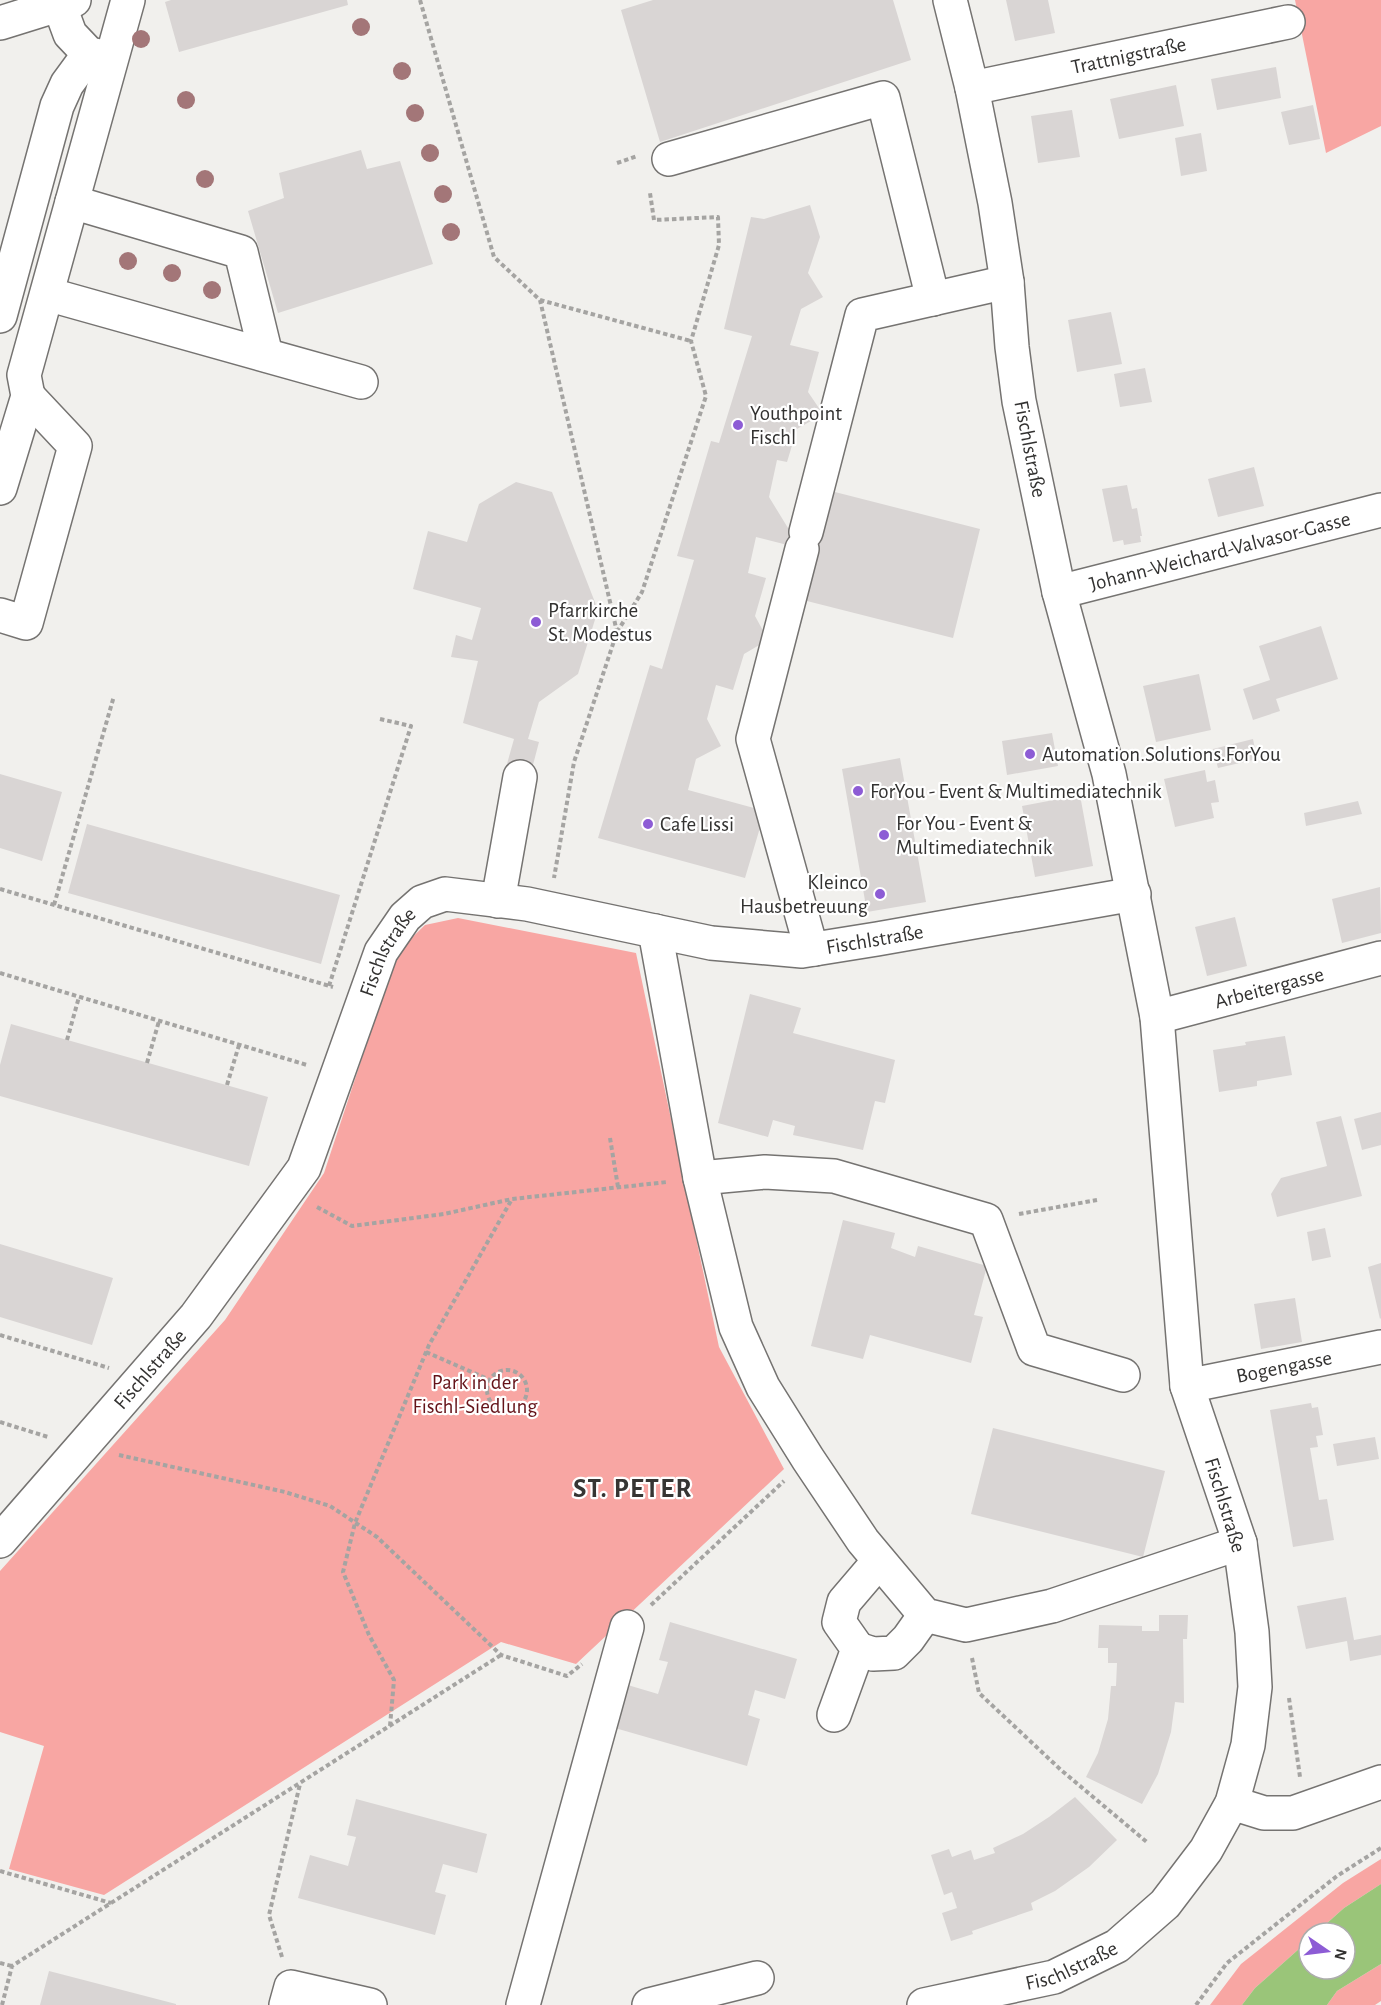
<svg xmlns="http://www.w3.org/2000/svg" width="1381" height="2005" viewBox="0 0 1381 2005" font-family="'Alegreya Sans',sans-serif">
<rect width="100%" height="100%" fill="#f1f0ed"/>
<path fill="#f8a6a3" d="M1295,0H1381V126L1326,153Z
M458,918L636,953L719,1347L784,1469L576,1664L501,1642L104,1895L9,1869L44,1746L0,1732V1571L225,1320L324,1173L397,952L425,925Z
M1381,1859V1884L1344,1908L1316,1933H1309V1940L1255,1988L1242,2005H1210L1241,1964L1343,1883Z
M1381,1964V2001L1375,2005H1327L1337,1991Z"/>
<path fill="#9ac579" d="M1381,1884V1964L1337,1991L1327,2005H1242L1255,1988L1309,1940V1969H1345V1933H1316L1344,1908Z"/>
<path fill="#d9d5d4" d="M171,0H347L348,5L179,52L165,2Z
M653,0H893L911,60L660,142L621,10Z
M1006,0H1048L1055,33L1015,41Z
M1276,67L1281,98L1217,110L1211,79Z
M1176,85L1184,126L1119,139L1110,99Z
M1313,105L1320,139L1289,145L1281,112Z
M1072,110L1080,157L1038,163L1031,116Z
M1201,133L1207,171L1181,176L1175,138Z
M361,150L367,169L400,161L433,264L278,313L248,211L284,198L279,173Z
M810,205L820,237L808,273L823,297L801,309L790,345L819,352L808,392L823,414L797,429L787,462L777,460L769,497L788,528L820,535L831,491L980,529L953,638L803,600L815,552L756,537L748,573L766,578L755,616L768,640L744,654L733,690L716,685L707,719L721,746L696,759L688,790L765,811L745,878L598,838L650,665L662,669L694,560L677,556L711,441L719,443L752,336L724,329L751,217L764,219Z
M1111,312L1122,364L1077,372L1068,320Z
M1145,368L1152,402L1120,407L1114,374Z
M1254,467L1264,506L1218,517L1208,479Z
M516,482L552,492L598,610L578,674L539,702L528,739L539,742L529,780L505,771L514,739L463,723L478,661L451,657L456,635L472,640L481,608L413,589L428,531L467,542L479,504Z
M1127,485L1132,509L1137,508L1142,536H1140L1141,542L1124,545L1123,540L1113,542L1102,489Z
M1321,626L1338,679L1276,699L1280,711L1253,720L1243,689L1270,680L1259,646Z
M1199,674L1211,730L1156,742L1143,686Z
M1052,733L1058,766L1007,775L1002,741Z
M1253,739L1257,759L1218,768L1213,749Z
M900,758L926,902L867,912L842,769Z
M1205,770L1207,782L1215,780L1219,802L1211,803L1214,818L1175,827L1164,779Z
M0,774L62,792L42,861L0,848Z
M1080,795L1093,866L1035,877L1022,806Z
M1358,801L1362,814L1306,826L1304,813Z
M87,824L340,895L321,964L68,893Z
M1380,887L1381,933L1342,943L1332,899Z
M1235,917L1247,966L1207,976L1195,927Z
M750,994L801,1008L793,1033L895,1060L885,1103L875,1101L863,1150L793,1135L795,1126L773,1120L768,1137L718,1123Z
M11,1024L268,1097L249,1166L0,1096V1065Z
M1285,1036L1292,1075L1257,1081V1086L1219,1092L1213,1050L1246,1045L1245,1042Z
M1381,1112V1145L1362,1150L1354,1119Z
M1341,1116L1362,1196L1277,1217L1271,1194L1281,1178L1327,1166L1316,1122Z
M843,1220L895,1233L891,1248L915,1257L918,1246L987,1266L974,1315L983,1317L971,1363L870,1335L863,1359L811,1346Z
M1325,1228L1331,1257L1312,1261L1307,1232Z
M0,1244L113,1278L92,1345L0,1317Z
M1381,1263V1318L1380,1319L1368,1267Z
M1295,1298L1302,1342L1261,1349L1254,1304Z
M1311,1403L1312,1408L1318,1407L1323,1435L1316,1436L1318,1447L1310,1448L1319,1500L1327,1499L1334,1540L1293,1547L1270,1410Z
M993,1428L1165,1471L1143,1557L971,1514Z
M1375,1437L1379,1459L1337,1466L1333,1444Z
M1346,1597L1354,1640L1381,1635V1655L1350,1661L1347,1641L1306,1649L1297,1606Z
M1159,1615H1188L1187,1639H1183L1184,1703L1175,1702L1171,1732L1158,1774L1142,1804L1086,1777L1098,1753L1108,1719L1111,1686H1116L1117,1663H1108V1648H1098L1099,1625L1142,1626V1631H1159Z
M670,1622L797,1659L785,1699L755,1690L748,1715L760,1719L747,1766L608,1726L621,1683L658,1694L668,1662L659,1660Z
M1075,1797L1117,1840L1089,1867L1055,1891L1031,1903L1033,1910L972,1931L973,1934L951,1941L942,1913L957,1908L952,1892L944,1895L931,1855L949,1849L952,1857L971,1850L974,1860L995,1853L993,1848L1023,1834L1049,1817Z
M356,1799L487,1834L477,1873L443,1864L435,1892L446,1895L435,1935L298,1898L310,1855L348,1866L356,1837L347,1835Z
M49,1971L176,2004V2005H40Z"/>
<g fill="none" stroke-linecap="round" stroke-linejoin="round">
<g stroke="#757371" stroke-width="36">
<g id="minor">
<path d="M59,4L70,34L89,54L110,58"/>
<path d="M0,23L74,0"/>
<path id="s1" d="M972,88L1288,22"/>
<path d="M669,159L883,98L933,299"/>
<path d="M72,202L241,252L266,355"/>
<path d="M47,294L361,382"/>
<path d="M0,316L57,106L67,84L89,54"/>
<path d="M0,488L28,396L24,375L128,0"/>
<path d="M806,532L862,315L1007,282"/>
<path d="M802,549L753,739L808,937L815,949"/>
<path id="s2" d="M1059,592L1381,510"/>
<path d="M0,615L26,623L75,446L28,396"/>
<path d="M498,901L520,777"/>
<path d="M655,931L700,1178L736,1327L763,1387L808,1459L863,1541L925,1615L966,1625L1052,1606L1240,1543"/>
<path id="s3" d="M1157,1017L1381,958"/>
<path d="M700,1178L765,1172L834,1176L986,1220L1034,1349L1123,1375"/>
<path id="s4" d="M1187,1386L1381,1347"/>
<path id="s5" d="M0,1541L196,1316L304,1168L381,952L405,917L422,902L445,894L527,904L711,943L802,951L877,939L1134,894"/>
<path d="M858,1649L873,1654L894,1653L908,1639L925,1615"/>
<path d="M834,1715L858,1649L839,1622L844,1602L879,1561"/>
<path d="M1232,1803L1264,1813H1293L1381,1782"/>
<path d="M286,2005L291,1987L370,2005"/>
<path d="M523,2005L627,1627"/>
<path d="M649,2005L757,1978"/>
<path id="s6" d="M924,2005L1054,1977L1117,1946L1165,1904L1206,1850L1232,1803L1248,1745L1255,1687L1252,1632L1240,1543L1187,1386L1157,1017L1109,774L1059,592L1019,401L1012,347L1007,282L995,203L972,88L950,0"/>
</g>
</g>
<path stroke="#a5a4a2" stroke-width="4" stroke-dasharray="4.5 3" stroke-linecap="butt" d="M420,0L494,257L540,300L617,632L574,762L554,878
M617,163L637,156
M540,300L691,341
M617,632L642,592L706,396L691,341L719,245L718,217L654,220L650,193
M0,889L333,987
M54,905L114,696
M0,973L307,1065
M329,986L411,726L380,719
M67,1040L79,997
M147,1063L159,1021
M227,1085L239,1045
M610,1138L618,1187
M317,1207L352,1226L444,1214L512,1199L667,1182
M1019,1214L1097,1200
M0,1335L109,1368
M426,1352L490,1380
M487 1390a20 20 0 1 1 40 0a20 20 0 1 1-40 0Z
M0,1422L48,1437
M119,1455L285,1492L330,1506L377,1537L501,1655L567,1676L582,1664
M651,1605L784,1481
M972,1658L979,1693L1061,1770L1148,1843
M1289,1698L1300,1777
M390,1726L394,1680L369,1635L343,1572L355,1523L429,1345L512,1199
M0,1871L111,1903
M282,1957L269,1915L300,1784
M0,1963L12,1966
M2,2005L12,1966L501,1655
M1196,2005L1227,1963L1337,1876L1381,1848"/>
<use href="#minor" stroke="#fff" stroke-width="33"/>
</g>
<g fill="#a37678">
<circle cx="361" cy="27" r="9"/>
<circle cx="141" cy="39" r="9"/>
<circle cx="402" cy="71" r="9"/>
<circle cx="186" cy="100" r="9"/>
<circle cx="415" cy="113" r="9"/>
<circle cx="430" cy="153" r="9"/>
<circle cx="205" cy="179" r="9"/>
<circle cx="443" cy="194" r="9"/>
<circle cx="451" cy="232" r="9"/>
<circle cx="128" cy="261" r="9"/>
<circle cx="172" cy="273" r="9"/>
<circle cx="212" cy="290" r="9"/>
</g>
<g fill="#8d5cd5" stroke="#fff" stroke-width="2">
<circle cx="738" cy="425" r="6"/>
<circle cx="536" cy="622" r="6"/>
<circle cx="1030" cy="754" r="6"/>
<circle cx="858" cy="791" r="6"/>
<circle cx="648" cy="824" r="6"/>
<circle cx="884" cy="835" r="6"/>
<circle cx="880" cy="894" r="6"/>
</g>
<g text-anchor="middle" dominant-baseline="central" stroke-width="4.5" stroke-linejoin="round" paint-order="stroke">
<g font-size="21" fill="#333231" stroke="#fff">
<text stroke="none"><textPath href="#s1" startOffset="160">Trattnigstraße</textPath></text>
<text transform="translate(1030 449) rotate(79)">Fischlstraße</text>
<text stroke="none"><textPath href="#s2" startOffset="166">Johann-Weichard-Valvasor-Gasse</textPath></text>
<text stroke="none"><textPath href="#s5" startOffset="1236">Fischlstraße</textPath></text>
<text stroke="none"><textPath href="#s5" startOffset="714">Fischlstraße</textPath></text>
<text stroke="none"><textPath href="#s3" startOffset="116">Arbeitergasse</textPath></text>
<text stroke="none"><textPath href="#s4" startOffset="99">Bogengasse</textPath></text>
<text stroke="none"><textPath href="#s5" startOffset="228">Fischlstraße</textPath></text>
<text transform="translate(1225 1505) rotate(73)">Fischlstraße</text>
<text stroke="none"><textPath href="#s6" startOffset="153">Fischlstraße</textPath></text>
</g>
<g font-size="21" fill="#333231" stroke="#fff" text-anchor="start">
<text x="750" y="413">Youthpoint<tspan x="750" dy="24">Fischl</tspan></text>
<text x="548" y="610">Pfarrkirche<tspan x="548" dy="24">St. Modestus</tspan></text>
<text x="1042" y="754">Automation.Solutions.ForYou</text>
<text x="870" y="791">ForYou - Event &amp; Multimediatechnik</text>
<text x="896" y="823">For You - Event &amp;<tspan x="896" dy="24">Multimediatechnik</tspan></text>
<text x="660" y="824">Cafe Lissi</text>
<text x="868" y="882" text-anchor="end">Kleinco<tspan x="868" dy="24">Hausbetreuung</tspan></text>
</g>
<g font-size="21" fill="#641218" stroke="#fff">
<text x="475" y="1382">Park in der<tspan x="475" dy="24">Fischl-Siedlung</tspan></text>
</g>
<g font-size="27" font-weight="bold" letter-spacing="1.5" fill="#363533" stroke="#fff">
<text x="633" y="1488">ST. PETER</text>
</g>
</g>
<g transform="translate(1327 1951) rotate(104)"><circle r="28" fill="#ffffff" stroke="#adadad" stroke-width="1.5"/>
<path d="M0-4.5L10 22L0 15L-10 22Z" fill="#8d5cd5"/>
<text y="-9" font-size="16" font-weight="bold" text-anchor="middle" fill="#333231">N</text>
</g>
</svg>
